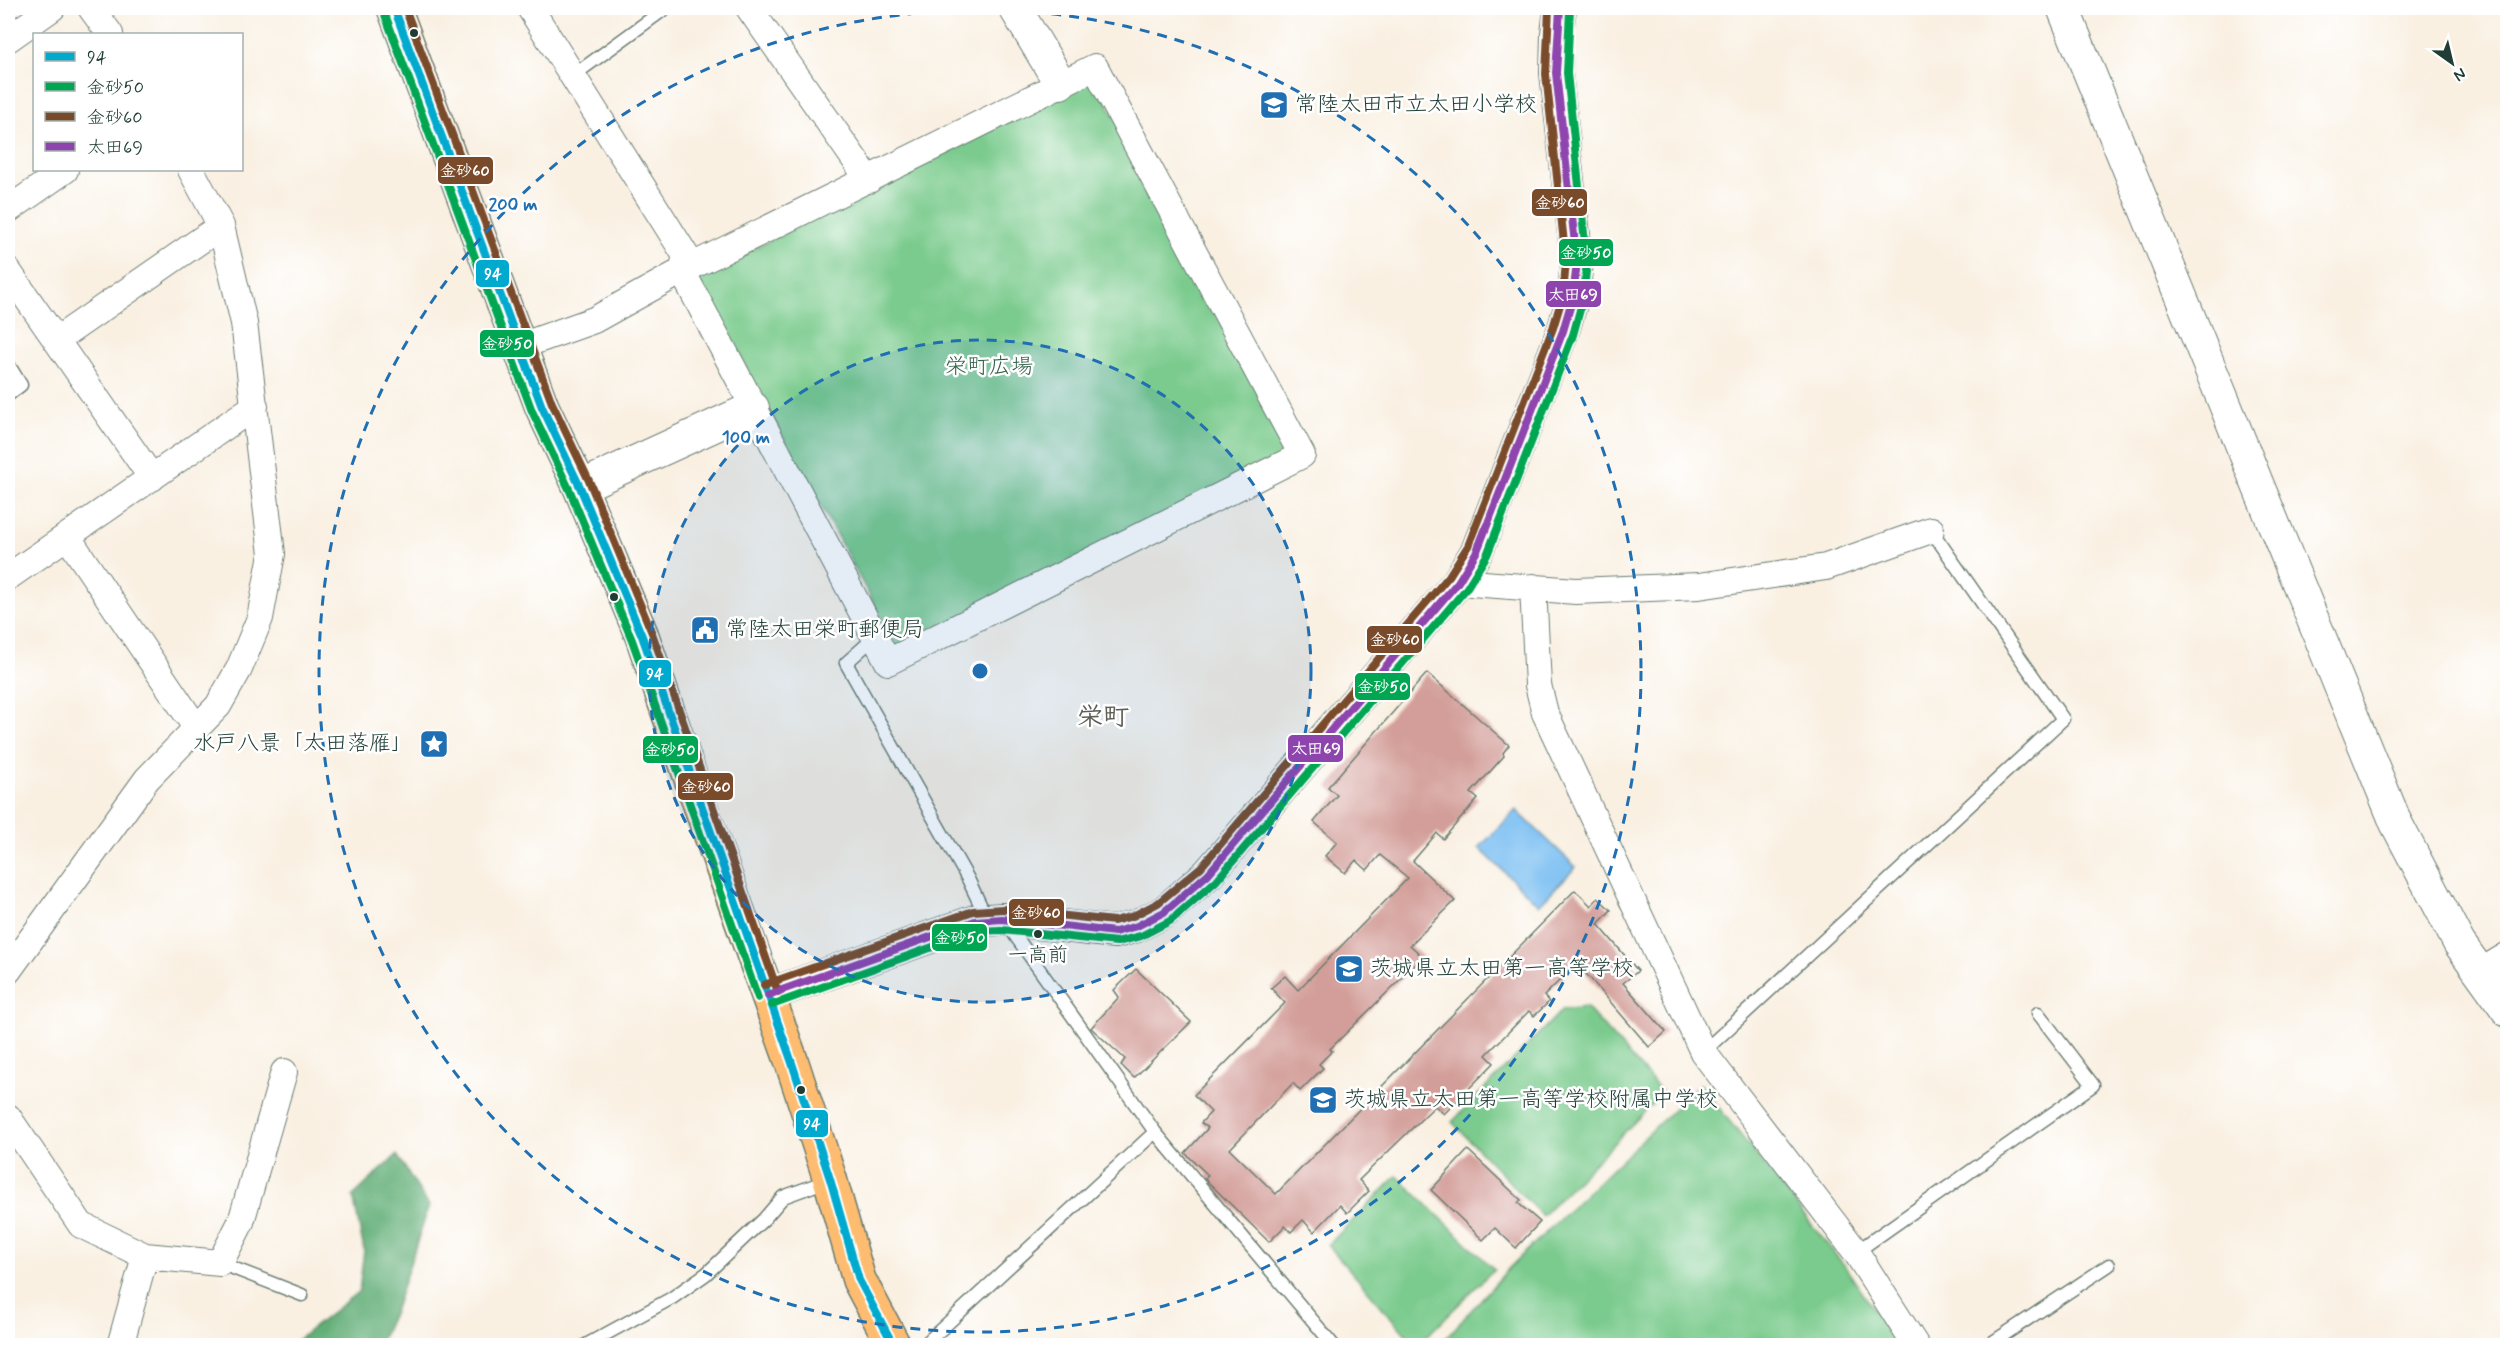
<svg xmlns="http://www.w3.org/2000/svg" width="2515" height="1353" viewBox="0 0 2515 1353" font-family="Mynerve,'Klee One',sans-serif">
<rect width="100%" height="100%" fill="#fff"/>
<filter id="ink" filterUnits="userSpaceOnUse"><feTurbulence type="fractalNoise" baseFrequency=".0167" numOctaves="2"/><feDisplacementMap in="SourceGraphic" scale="12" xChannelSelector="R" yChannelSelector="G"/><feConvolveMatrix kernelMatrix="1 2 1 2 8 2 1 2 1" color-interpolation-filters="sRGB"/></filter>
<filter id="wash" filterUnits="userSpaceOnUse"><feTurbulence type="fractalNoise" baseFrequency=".008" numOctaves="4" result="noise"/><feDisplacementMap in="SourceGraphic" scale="24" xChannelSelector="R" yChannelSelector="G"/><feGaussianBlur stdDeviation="1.35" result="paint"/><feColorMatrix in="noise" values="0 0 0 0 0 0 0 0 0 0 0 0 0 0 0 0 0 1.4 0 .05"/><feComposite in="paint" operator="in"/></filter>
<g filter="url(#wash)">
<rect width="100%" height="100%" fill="#f9f0e2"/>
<path fill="#7acb8d" stroke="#4c8460" stroke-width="1.5" d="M1092,74L1290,446L1286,455L899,650L697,278Z
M1586,1007L1663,1093L1542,1216L1452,1122L1562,1010Z
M1700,1084L1843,1264L1898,1345H1440L1510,1267Z
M1397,1176L1494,1269L1418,1345H1415L1328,1245Z"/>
<path fill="#63af78" stroke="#417656" stroke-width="1.5" d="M397,1155L429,1206L395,1309L379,1345H291L359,1291L364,1250L353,1196Z"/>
<path fill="#7cbff2" stroke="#4e7e93" stroke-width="1.5" d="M1516,810L1576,867L1539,905L1479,848Z"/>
<g id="blocks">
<path fill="#d39e99" d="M1427,673L1509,745L1503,753L1504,756L1471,793L1478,799L1443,839L1437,833L1413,861L1455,901L1410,945L1423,957L1330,1049L1332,1051L1319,1064L1323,1068L1300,1091L1293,1083L1230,1149L1276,1194L1575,890L1591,906L1598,898L1611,910L1598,924L1638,971L1623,983L1666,1032L1649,1047L1577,963L1544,996L1549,1002L1534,1016L1529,1011L1486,1055L1494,1063L1444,1114L1435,1106L1359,1180L1369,1191L1347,1213L1340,1205L1314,1232L1303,1220L1291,1232L1285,1226L1269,1242L1205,1179L1208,1175L1185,1153L1208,1128L1201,1123L1211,1112L1194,1095L1285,1003L1271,988L1285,976L1298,990L1408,878L1380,855L1367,870L1356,860L1345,873L1325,856L1337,842L1314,822L1337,795L1328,787Z
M1136,969L1191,1022L1134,1078L1121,1065L1125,1059L1091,1028L1119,997L1114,990Z
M1468,1150L1521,1200L1518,1203L1540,1222L1516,1248L1495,1228L1483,1240L1431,1190Z"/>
</g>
</g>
<g filter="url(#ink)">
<use href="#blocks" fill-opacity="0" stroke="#6b7c71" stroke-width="1.5"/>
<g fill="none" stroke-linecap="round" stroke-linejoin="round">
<g stroke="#6b7c71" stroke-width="15">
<path id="service" d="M574,75L666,8
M8,364L21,385L8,395
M875,637L846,663L968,879L987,919
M1007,924L1155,1132L1334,1346
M1703,1052L2063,719L1931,530
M1856,1252L2093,1085L2038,1013
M220,1263L302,1295
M584,1346L672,1298L706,1274L764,1219L783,1197L829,1180
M923,1346L1155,1132
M1987,1346L2109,1265"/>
</g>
<g stroke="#6b7c71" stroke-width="28">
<path id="minor" d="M91,8L110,34
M749,8L869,180
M8,39L52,8
M8,210L65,170
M8,271L152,478
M58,339L221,226
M518,347L594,320L682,271L1095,67L1302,455L888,662L682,271L686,256L530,8
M67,536L197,729
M8,577L255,406
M1458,582L1576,591L1699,586L1826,567L1931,530
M1533,587L1538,685L1545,713L1703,1052L1856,1252L1916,1346
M8,971L147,779L218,706L239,669L260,618L272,554L244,323L221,226L191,170
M2480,972L2508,955
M8,1117L81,1225L145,1256L220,1263L241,1222L284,1072
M120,1346L145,1256"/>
</g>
<g stroke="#6b7c71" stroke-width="34">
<path id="tertiary" d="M1015,8L1060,83
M2063,8L2396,823L2459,943L2508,1011
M580,487L753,408
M768,995L975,921L1002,919L1115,932L1137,926L1164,912L1208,874L1458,582L1477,551L1563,331L1573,297L1577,262L1556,73L1557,34L1560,8"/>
</g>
<g stroke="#6b7c71" stroke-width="36">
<path id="primary" d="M394,8L542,407L580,487L642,636L701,808L791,1060L830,1179L859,1280L894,1346"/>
</g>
<use href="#service" stroke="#fff" stroke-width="12"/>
<use href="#minor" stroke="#fff" stroke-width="26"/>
<use href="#tertiary" stroke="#fff" stroke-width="32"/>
<use href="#primary" stroke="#fdbc6f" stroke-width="33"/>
<g stroke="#fff" stroke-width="12">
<path id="bus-1" d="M394,8L542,407L580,487L642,636L791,1060L830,1179L859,1280L894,1346"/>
</g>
<g stroke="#fff" stroke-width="12">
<path id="bus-2" d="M384,12L532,411L570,491L632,640L758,998
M772,1005L977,931L1002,930L1117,942L1141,936L1170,921L1216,881L1466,589L1487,555L1573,335L1583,299L1587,262L1567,73L1570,9"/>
</g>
<g stroke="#fff" stroke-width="12">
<path id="bus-3" d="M405,8L552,403L590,483L652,633L778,992
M764,985L973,911L1003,909L1114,921L1133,916L1158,903L1201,867L1449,576L1468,546L1553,328L1563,295L1566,262L1546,74L1549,8"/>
</g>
<g stroke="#fff" stroke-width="12">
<path id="bus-4" d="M768,995L975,921L1002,919L1115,932L1137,926L1164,912L1208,874L1458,582L1477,551L1563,331L1573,297L1577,262L1556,73L1560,8"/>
</g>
<use href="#bus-1" stroke="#00a9ce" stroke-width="8"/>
<use href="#bus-2" stroke="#00a651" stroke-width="8"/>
<use href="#bus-3" stroke="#7a4b2a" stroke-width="8"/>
<use href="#bus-4" stroke="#8e44ad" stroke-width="8"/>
</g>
</g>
<circle cx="980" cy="671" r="331" fill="#1f6fb2" fill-opacity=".12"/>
<g fill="none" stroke="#1f6fb2" stroke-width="3" stroke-dasharray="10 8">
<circle cx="980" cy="671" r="331"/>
<circle cx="980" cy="671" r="661"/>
</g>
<defs>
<g id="school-square" transform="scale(1.5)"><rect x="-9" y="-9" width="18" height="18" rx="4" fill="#1f6fb2" stroke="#fff"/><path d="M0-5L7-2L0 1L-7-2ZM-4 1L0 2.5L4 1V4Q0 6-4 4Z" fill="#fff"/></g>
<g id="civic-square" transform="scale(1.5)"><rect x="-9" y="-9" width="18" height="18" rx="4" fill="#1f6fb2" stroke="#fff"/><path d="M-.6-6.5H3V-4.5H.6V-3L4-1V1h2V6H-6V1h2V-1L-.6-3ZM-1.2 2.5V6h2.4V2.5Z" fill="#fff"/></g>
<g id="sight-square" transform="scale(1.5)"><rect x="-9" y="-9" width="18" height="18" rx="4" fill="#1f6fb2" stroke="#fff"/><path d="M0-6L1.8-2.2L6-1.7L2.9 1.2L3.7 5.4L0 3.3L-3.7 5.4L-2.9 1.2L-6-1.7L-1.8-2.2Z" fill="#fff"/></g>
</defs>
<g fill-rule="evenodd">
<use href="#school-square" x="1274" y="105"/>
<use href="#civic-square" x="705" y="630"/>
<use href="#sight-square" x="434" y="744"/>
<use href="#school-square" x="1349" y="969"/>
<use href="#school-square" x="1323" y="1100"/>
</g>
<g fill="#1f3d34" stroke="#fff" stroke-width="2">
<circle cx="414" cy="33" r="5"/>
<circle cx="614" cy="597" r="5"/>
<circle cx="1038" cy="934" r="5"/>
<circle cx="801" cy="1090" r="5"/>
</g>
<g text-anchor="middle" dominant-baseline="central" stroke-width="5" stroke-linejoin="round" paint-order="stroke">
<g font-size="20" fill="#1f3d34" stroke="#fff">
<text x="1038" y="955">一高前</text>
</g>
<g font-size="22" fill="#1f3d34" stroke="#fff" text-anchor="start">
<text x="1295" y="105">常陸太田市立太田小学校</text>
<text x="726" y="630">常陸太田栄町郵便局</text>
<text x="413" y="744" text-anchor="end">水戸八景「太田落雁」</text>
<text x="1370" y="969">茨城県立太田第一高等学校</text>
<text x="1344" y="1100">茨城県立太田第一高等学校附属中学校</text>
</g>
<g font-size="22" fill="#36604a" stroke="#fff">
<text x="989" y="367">栄町広場</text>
</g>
<g font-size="26" font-weight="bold" fill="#5e5f57" stroke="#fff">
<text x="1103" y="718">栄町</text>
</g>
</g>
<circle cx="980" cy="671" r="9" fill="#1f6fb2" stroke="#fff" stroke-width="3"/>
<g font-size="18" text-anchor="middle" font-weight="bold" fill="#1f6fb2" stroke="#fff" stroke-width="5" stroke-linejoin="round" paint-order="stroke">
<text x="513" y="210">200 m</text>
<text x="746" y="443">100 m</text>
</g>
<g stroke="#fff" stroke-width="2">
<rect x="437" y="156" width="57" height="29" rx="6" fill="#7a4b2a"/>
<rect x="1531" y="188" width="57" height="29" rx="6" fill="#7a4b2a"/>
<rect x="1558" y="238" width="56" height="29" rx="6" fill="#00a651"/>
<rect x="475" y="259" width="35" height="29" rx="6" fill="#00a9ce"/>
<rect x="1545" y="280" width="57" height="28" rx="6" fill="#8e44ad"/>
<rect x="479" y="329" width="56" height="29" rx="6" fill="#00a651"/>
<rect x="1366" y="625" width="57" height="29" rx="6" fill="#7a4b2a"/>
<rect x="638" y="659" width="34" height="29" rx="6" fill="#00a9ce"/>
<rect x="1354" y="672" width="57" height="29" rx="6" fill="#00a651"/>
<rect x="1287" y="734" width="57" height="29" rx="6" fill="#8e44ad"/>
<rect x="642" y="735" width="57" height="29" rx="6" fill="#00a651"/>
<rect x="677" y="772" width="57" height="29" rx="6" fill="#7a4b2a"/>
<rect x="1008" y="898" width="57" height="29" rx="6" fill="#7a4b2a"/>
<rect x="931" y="923" width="57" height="29" rx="6" fill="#00a651"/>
<rect x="795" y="1109" width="34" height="29" rx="6" fill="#00a9ce"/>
</g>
<g font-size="16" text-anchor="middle" font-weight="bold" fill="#fff">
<text x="465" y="176">金砂60</text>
<text x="1560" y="208">金砂60</text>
<text x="1586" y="258">金砂50</text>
<text x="493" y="279">94</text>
<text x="1573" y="300">太田69</text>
<text x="507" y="349">金砂50</text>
<text x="1395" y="645">金砂60</text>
<text x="655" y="679">94</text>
<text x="1383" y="692">金砂50</text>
<text x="1316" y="754">太田69</text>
<text x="670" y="755">金砂50</text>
<text x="706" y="792">金砂60</text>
<text x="1036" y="918">金砂60</text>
<text x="960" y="943">金砂50</text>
<text x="812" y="1129">94</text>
</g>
<rect width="2515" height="1353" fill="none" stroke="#fff" stroke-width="30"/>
<rect x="33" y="33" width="210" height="138" fill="#ffffff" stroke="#a5b1ae" stroke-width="1.5"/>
<rect x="45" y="52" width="30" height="9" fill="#00a9ce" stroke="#a5b1ae" stroke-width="1.5"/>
<text x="87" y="63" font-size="18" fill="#1f3d34">94</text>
<rect x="45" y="82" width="30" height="9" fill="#00a651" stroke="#a5b1ae" stroke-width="1.5"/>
<text x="87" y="93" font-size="18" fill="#1f3d34">金砂50</text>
<rect x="45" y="112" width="30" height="9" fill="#7a4b2a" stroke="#a5b1ae" stroke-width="1.5"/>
<text x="87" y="123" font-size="18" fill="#1f3d34">金砂60</text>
<rect x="45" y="142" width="30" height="9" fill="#8e44ad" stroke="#a5b1ae" stroke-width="1.5"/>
<text x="87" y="153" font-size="18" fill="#1f3d34">太田69</text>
<g transform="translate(2452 63) rotate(146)" stroke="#ffffff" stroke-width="4.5" paint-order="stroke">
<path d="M0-4.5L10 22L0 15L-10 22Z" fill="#1f3d34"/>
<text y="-9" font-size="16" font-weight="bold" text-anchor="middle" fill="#1f3d34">N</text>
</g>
</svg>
